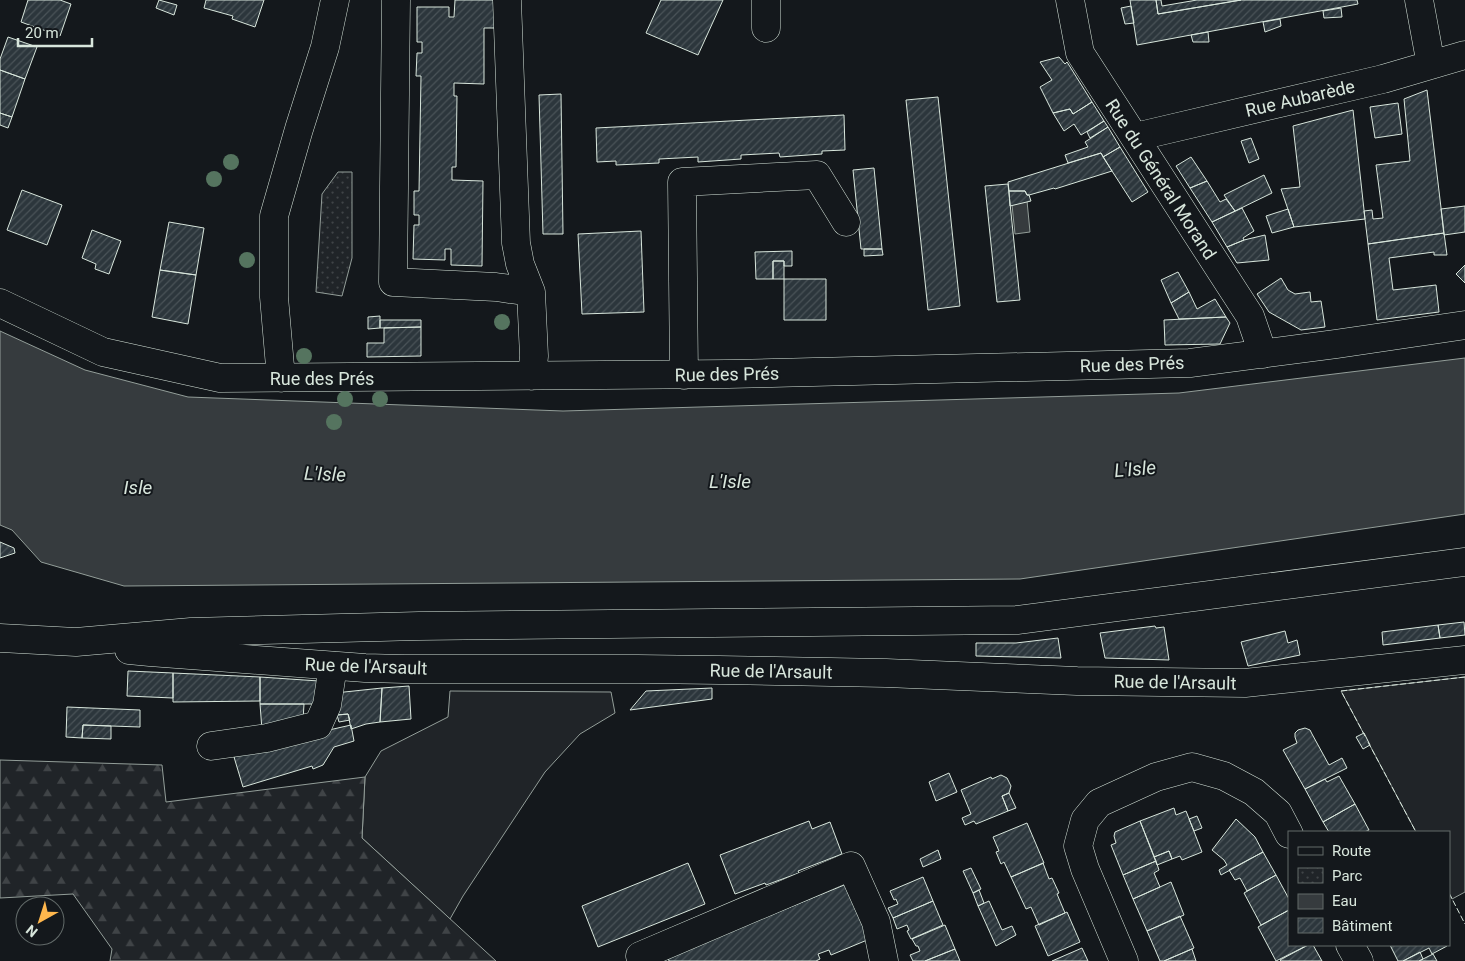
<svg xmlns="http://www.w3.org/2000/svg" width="1465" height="961" viewBox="0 0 1465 961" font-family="Roboto,sans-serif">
<defs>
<pattern id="forest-firs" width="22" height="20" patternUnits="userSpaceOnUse" patternTransform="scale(1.25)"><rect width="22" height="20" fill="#202428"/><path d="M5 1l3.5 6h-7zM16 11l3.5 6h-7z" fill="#404447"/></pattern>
<pattern id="park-dots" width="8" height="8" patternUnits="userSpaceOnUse" patternTransform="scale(1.25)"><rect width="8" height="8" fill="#202428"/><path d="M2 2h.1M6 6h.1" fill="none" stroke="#404447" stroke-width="1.8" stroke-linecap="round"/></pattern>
<pattern id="building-hatch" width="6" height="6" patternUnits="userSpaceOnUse" patternTransform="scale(1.25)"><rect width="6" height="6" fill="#2c363c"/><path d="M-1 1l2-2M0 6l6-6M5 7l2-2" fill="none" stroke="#4a5358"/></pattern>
</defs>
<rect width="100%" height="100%" fill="#14181c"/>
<path fill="#202428" stroke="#939e99" d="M1465,677V892L1452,899L1449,893V832H1416L1341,691Z
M450,691L611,692L615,713L580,734L545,772L463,896L450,919L362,838L365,777L381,751L448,717Z"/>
<path fill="url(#forest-firs)" stroke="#939e99" d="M0,760L162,765L166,802L365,777L362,838L496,961H110L112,949L73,894L0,898Z"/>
<path fill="url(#park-dots)" stroke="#939e99" d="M338,172H352V258L342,296L316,292L322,194Z"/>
<path fill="#363b3e" stroke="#939e99" d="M1027,201L1030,232L1015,234L1012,205Z
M0,331L85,370L188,397L563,411L1179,393L1465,358V514L1020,579L124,586L41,562L12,530L0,525Z"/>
<path fill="url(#building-hatch)" stroke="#d8e6dc" d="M28,0H60L71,4L60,36L21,22Z
M159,0L177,5L174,15L156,8Z
M206,0H264L255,27L232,19L233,16L204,8Z
M455,0H501V28H484V84L454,83V96H457L456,167H452V180L483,181L482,266L451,265V249H445V260L413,259L414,225H419V215H414V191H419L421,76H416L417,53H422V42H417V7H449V17H454Z
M661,0H723L698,55L646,33Z
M1130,0H1156L1158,14L1241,0H1357L1358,4L1137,45Z
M1156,0H1161L1162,6L1197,0H1241L1158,14Z
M1131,6L1134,23L1125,24L1121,8Z
M1341,8L1342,17L1324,18L1323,11Z
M1280,19L1281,26L1265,32L1263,22Z
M1208,32L1209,42H1193L1191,35Z
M8,37L37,47L25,79L0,70V59Z
M1059,57L1065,64L1067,62L1092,102L1073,114L1070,109L1053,113L1040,87L1052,80L1040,62Z
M0,70L25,79L12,117L0,113Z
M1427,90L1444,233L1368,244L1364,211L1372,210L1373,219L1383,218L1376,165L1410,161L1404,99Z
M561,94L563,234H543L539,95Z
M938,97L960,306L928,310L906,100Z
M1092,102L1104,121L1081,135L1074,124L1064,131L1053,113L1070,109L1073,114Z
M1398,103L1402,134L1375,138L1370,107Z
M1353,110L1365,219L1294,227L1281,189L1300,187L1293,126Z
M0,113L12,117L8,128L0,125Z
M844,115L845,150L822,151V154L780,157L779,153L741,155V159L698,162V157L659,159V163L616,165V161L597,162L596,128Z
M1104,121L1108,127L1090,138L1087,132Z
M1108,127L1120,147L1103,157L1101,153L1068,163L1065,155L1088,147L1085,142Z
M1251,138L1259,159L1249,163L1241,141Z
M1120,147L1148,192L1132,202L1103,157Z
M1101,153L1112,171L1055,189L1054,188L1029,195H1027L1025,191H1009L1008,182Z
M1191,157L1207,181L1190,188L1176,166Z
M874,168L882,249H861L853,170Z
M1264,175L1272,193L1235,211L1224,195Z
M1207,181L1220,202L1226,199L1235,211L1212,222L1190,188Z
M1008,184L1020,300L997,302L985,186Z
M22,190L62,205L47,245L7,230Z
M1009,191H1025L1027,195H1029L1031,201L1010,206Z
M1465,206V232L1444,235L1441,209Z
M1242,208L1254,231L1243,238L1244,240L1227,247L1212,222Z
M1288,209L1294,227L1272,233L1266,216Z
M169,222L204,228L196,275L160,270Z
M92,230L121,241L109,274L95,269L96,264L82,258Z
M641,231L644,312L582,314L578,234Z
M1444,233L1447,255H1434V252L1389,258L1393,290L1436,285L1439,312L1377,320L1368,244Z
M1265,235L1269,260L1237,263L1227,247L1244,240Z
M864,249H882L883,255L864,256Z
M792,251V266H784V261H773V279H756L755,252Z
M773,261H784V279H773Z
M1465,265V283L1456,274Z
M160,270L196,275L188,324L152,317Z
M1178,272L1189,292L1171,303L1161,280Z
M1281,278L1288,290L1295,294L1310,292L1311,302L1321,301L1325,327L1301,330L1269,312L1257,294Z
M784,279H826V320H784Z
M1189,292L1197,309L1215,299L1226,317L1179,319L1171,303Z
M380,316V328L368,329V317Z
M1226,317L1230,323L1220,344L1165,345L1164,320Z
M380,320H421V327L380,328Z
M421,327V356L367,357V343H384V328Z
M0,542L14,548L15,553L0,558Z
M1464,622L1465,635L1440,638L1438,625Z
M1438,625L1440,638L1383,645L1382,632Z
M1155,626L1156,628L1164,627L1169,660L1105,658L1100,633Z
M1285,631L1288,643L1297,640L1300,655L1248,666L1241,642Z
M1058,638L1061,658L976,656V643H1016Z
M128,671L173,673V698L127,696Z
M173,673L260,677V701L173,702Z
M260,677L319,681L314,704H260Z
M409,686L411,719L380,722L382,688Z
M382,688L380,722L366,724L351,729L348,714L337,715L335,693Z
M712,688V699L630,710L646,691Z
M260,704H304L303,720L262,730Z
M67,707L140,710V727L83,725L82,738L66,737Z
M348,714L350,720L339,722L337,715Z
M83,725L111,726V739L82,738Z
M351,725L354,741L334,747L323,765L313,769L312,766L243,787L234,757L307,735Z
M1305,728L1310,730L1312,734L1329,765L1342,758L1347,768L1305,789L1283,750L1297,743L1295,737V733L1298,730Z
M1364,733L1370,745L1363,749L1356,737Z
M949,773L957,792L936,801L929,782Z
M1001,775L1007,778L1011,786L1009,793L1002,796L1008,811L976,824L974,821L965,825L962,818L971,814L961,790L991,777L992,779Z
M1339,776L1355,804L1323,822L1305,789L1325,779L1327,782Z
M1009,793L1016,808L1008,811L1002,796Z
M1355,804L1369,830L1365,832H1329L1323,822Z
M1174,808L1176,815L1186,811L1202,852L1182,860L1180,856L1172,859L1169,851L1154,857L1140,821Z
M1197,816L1202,828L1194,831L1189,819Z
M1236,819L1255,837L1263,852L1221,875L1219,870L1227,865L1224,860L1212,850Z
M809,821L812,829L830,822L842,854L798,871L799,873L766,885L765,883L735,894L720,855Z
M1140,821L1156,861L1123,875L1111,845L1116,843L1114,836L1115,832Z
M1027,823L1044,863L1011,877L1004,862L1001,864L996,852L999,851L993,837Z
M938,850L941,859L923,867L920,859Z
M1169,851L1172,859L1157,865L1154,857Z
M1263,852L1276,875L1247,891L1240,878L1235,880L1229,870Z
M1156,861L1159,870L1154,873L1160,887L1133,899L1123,875Z
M688,863L705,904L598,947L582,906Z
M1043,863L1049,879L1052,878L1059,893L1057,894L1065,913L1039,925L1031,907L1026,909L1011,877Z
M971,868L981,889L973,893L963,871Z
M1276,875L1289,899V910L1261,925L1244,893Z
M923,877L933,901L893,918L888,908L898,904L896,899L894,900L890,891Z
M1171,882L1184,915L1147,931L1133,899Z
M849,883L872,938L831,955L829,950L818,954L820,959L816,961H669L668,957Z
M979,890L984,903L978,906L973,893Z
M933,901L943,925L911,939L907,931L909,930L907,925L897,929L893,918Z
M989,901L1002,930L1012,926L1016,935L996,946L978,906Z
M1289,910V945H1308L1276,961L1258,927Z
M1067,912L1080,942L1048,956L1035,926Z
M1180,916L1194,948L1164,961H1160L1147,931Z
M945,925L955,949L925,961H913L910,955L920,951L918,946H916L912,939Z
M1308,945H1313L1322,961H1281L1280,960Z
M1390,945H1446L1447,946L1432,954L1429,948L1403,961H1398Z
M1082,948L1088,961H1052Z
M955,949L960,961H925Z
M1192,949L1196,961H1164Z
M1420,952L1423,959L1419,961H1403Z
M1433,954L1437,961H1419Z"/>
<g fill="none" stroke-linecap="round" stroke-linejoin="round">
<g stroke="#d8e6dc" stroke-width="29">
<path id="minor" d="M396,0L393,282L496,287L531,292
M507,0L516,243L520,264L531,292L534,356L532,376
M766,0V28
M1070,0L1080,53L1250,316L1263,354
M1419,0L1431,65
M1135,137L1383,79L1465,55
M0,303L103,352L220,378L728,374L1190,363L1336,344L1465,325
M684,375L682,182L817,175L846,222
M281,378L274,297V216L299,129L325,47L335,0
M211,746L267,738L318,725L327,705L333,666
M1350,945L1359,961
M640,956L851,866L876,922L884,961
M1124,961L1085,869L1078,846L1085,820L1099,803L1156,777L1192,767L1224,776L1254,792L1278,813L1289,834"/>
</g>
<g stroke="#d8e6dc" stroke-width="29">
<path id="major" d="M0,638L76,642L191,632L419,626L1017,620L1465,562
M129,650L150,652L365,668L404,669H638L719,670L886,673L1077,681L1245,683L1465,660"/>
</g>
<use href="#minor" stroke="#14181c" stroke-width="28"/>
<use href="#major" stroke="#14181c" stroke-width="28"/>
<path stroke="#d8e6dc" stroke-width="1" stroke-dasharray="6 2.5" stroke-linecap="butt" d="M1365,736L1341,691L1465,677
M1368,742L1416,832
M1449,893L1465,924"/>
</g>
<g fill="#55745f">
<circle cx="231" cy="162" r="8"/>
<circle cx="214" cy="179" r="8"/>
<circle cx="247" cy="260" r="8"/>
<circle cx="502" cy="322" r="8"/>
<circle cx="304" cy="356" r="8"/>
<circle cx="345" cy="399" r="8"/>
<circle cx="380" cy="399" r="8"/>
<circle cx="334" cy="422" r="8"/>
</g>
<g text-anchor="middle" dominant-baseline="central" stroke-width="4" stroke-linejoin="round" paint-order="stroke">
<g font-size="18" fill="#d8e6dc" stroke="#14181c">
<text transform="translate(1300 98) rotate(-13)">Rue Aubarède</text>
<text transform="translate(1161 179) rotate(57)">Rue du Général Morand</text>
<text transform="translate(1132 364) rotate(-2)">Rue des Prés</text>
<text transform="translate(727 374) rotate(-1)">Rue des Prés</text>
<text x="322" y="378">Rue des Prés</text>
<text transform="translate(366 666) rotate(2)">Rue de l'Arsault</text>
<text transform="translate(771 671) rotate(1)">Rue de l'Arsault</text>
<text transform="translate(1175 682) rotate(1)">Rue de l'Arsault</text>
</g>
<g font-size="19" font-style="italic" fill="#d8e6dc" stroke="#14181c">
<text transform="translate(1135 469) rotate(-5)">L'Isle</text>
<text transform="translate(325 474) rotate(2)">L'Isle</text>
<text x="730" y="481">L'Isle</text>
<text x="138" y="487">Isle</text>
</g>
</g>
<rect x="1288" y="831" width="162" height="115" fill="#14181c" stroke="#626a69"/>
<rect x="1298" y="847" width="25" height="8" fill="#14181c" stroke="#626a69"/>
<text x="1332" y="856" font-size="15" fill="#d8e6dc">Route</text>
<rect x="1298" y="868" width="25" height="15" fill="url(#park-dots)" stroke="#626a69"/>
<text x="1332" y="881" font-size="15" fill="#d8e6dc">Parc</text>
<rect x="1298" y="894" width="25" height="15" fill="#363b3e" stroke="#626a69"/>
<text x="1332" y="906" font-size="15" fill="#d8e6dc">Eau</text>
<rect x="1298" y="918" width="25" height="15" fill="url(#building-hatch)" stroke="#626a69"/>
<text x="1332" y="931" font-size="15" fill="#d8e6dc">Bâtiment</text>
<g transform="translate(40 921) rotate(219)"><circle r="24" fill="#14181c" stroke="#626a69"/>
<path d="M0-4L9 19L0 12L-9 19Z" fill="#ffb74d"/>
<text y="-8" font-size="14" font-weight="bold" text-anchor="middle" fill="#d8e6dc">N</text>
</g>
<path d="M18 38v8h74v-8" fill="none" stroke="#d8e6dc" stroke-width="2.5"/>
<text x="25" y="38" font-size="15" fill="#d8e6dc" stroke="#14181c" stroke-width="4" paint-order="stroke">20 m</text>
</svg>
